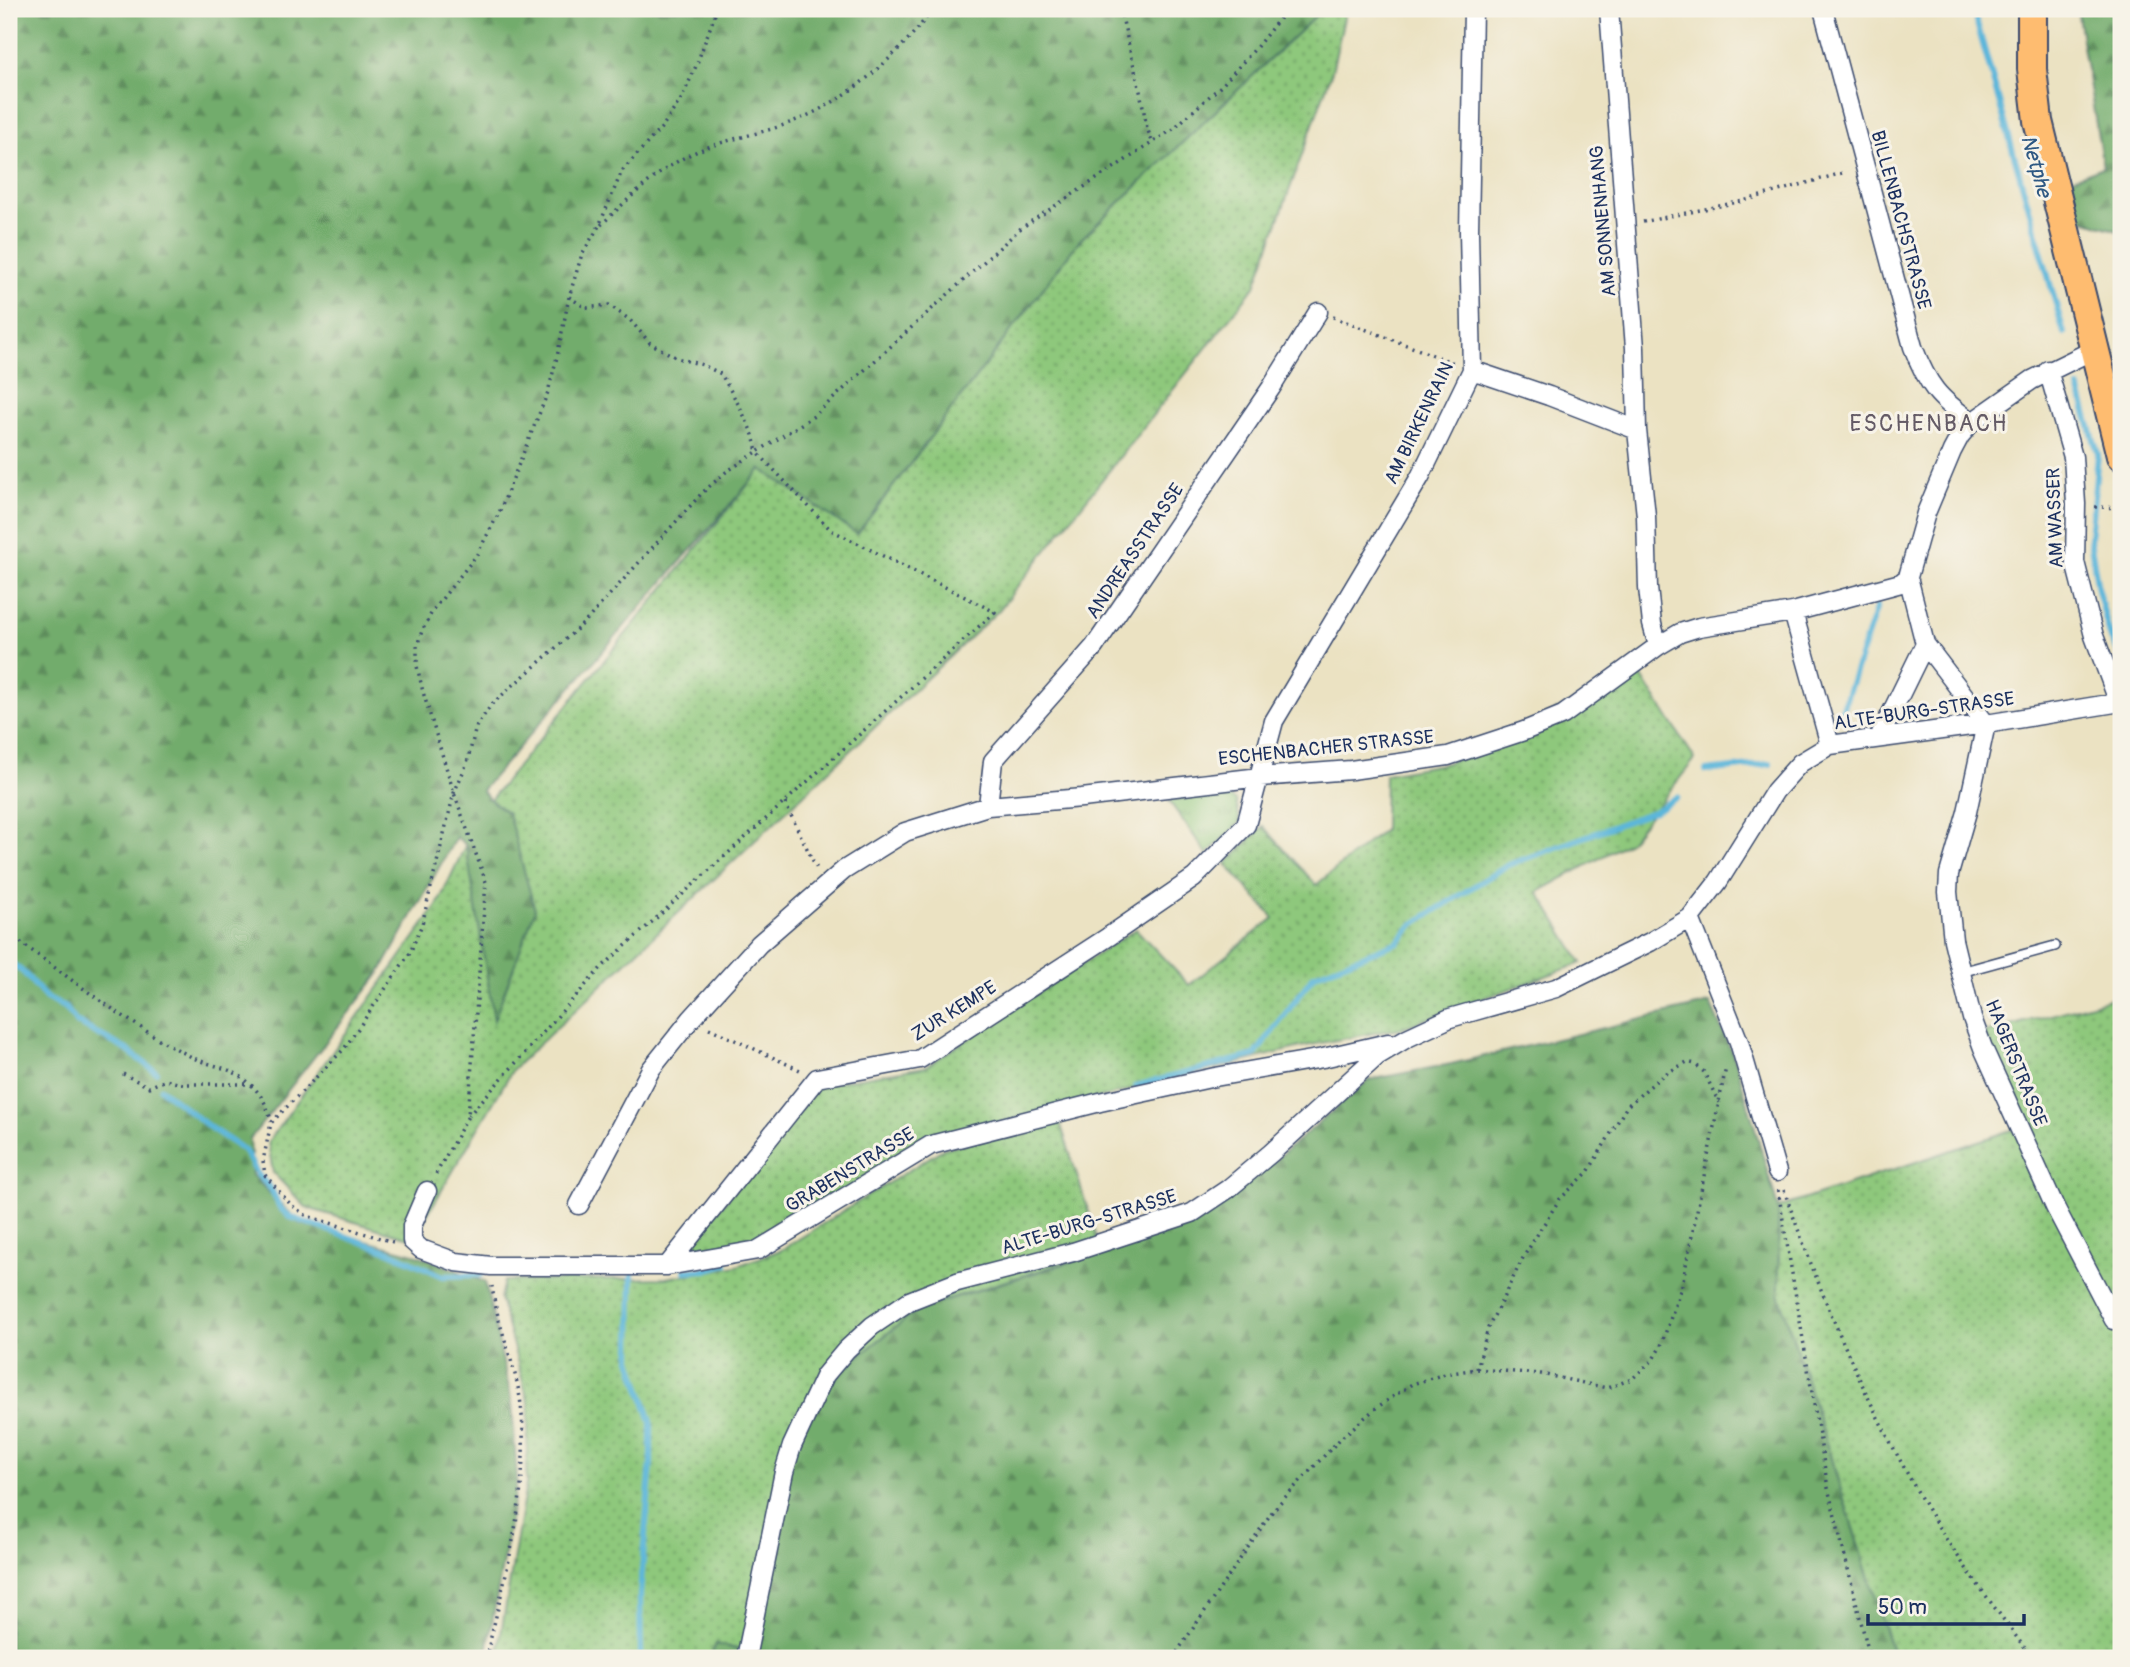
<svg xmlns="http://www.w3.org/2000/svg" width="2130" height="1667" viewBox="0 0 2130 1667" font-family="Pangolin,sans-serif">
<defs>
<pattern id="grass-dots" width="8" height="8" patternUnits="userSpaceOnUse" patternTransform="scale(1.75)"><rect width="8" height="8" fill="#8ec87c"/><path d="M2 2h.1M6 6h.1" fill="none" stroke="#73a369" stroke-width="1.8" stroke-linecap="round"/></pattern>
<pattern id="forest-firs" width="22" height="20" patternUnits="userSpaceOnUse" patternTransform="scale(1.75)"><rect width="22" height="20" fill="#72ac6c"/><path d="M5 1l3.5 6h-7zM16 11l3.5 6h-7z" fill="#5d8c5c"/></pattern>
<pattern id="park-tufts" width="24" height="20" patternUnits="userSpaceOnUse" patternTransform="scale(1.75)"><rect width="24" height="20" fill="#8ec87c"/><path d="M3 7l-1-3M5 7V3M7 7l1-3M15 17l-1-3M17 17v-4M19 17l1-3" fill="none" stroke="#73a369"/></pattern>
</defs>
<rect width="100%" height="100%" fill="#f7f3e8"/>
<filter id="ink" filterUnits="userSpaceOnUse"><feTurbulence type="fractalNoise" baseFrequency=".0143" numOctaves="2"/><feDisplacementMap in="SourceGraphic" scale="14" xChannelSelector="R" yChannelSelector="G"/><feConvolveMatrix kernelMatrix="1 2 1 2 8 2 1 2 1" color-interpolation-filters="sRGB"/></filter>
<filter id="wash" filterUnits="userSpaceOnUse"><feTurbulence type="fractalNoise" baseFrequency=".00686" numOctaves="4" result="noise"/><feDisplacementMap in="SourceGraphic" scale="28" xChannelSelector="R" yChannelSelector="G"/><feGaussianBlur stdDeviation="1.57" result="paint"/><feColorMatrix in="noise" values="0 0 0 0 0 0 0 0 0 0 0 0 0 0 0 0 0 1.4 0 .05"/><feComposite in="paint" operator="in"/></filter>
<g filter="url(#wash)">
<rect width="100%" height="100%" fill="#ebe2c2"/>
<path fill="url(#grass-dots)" stroke="#547c6d" stroke-width="2" d="M1323,9H1346L1332,71L1255,286L999,610L513,1069L413,1239L307,1208L273,1173L268,1142L437,906L466,844L494,1018L508,813L490,800L761,469L857,534L1079,241Z
M1638,671L1695,759L1629,842L1538,892L1582,963L1401,1028L1305,1046L931,1140L754,1246L679,1259L819,1085L925,1067L1136,929L1189,985L1274,918L1226,864L1263,826L1316,885L1384,830L1385,774L1448,763Z
M2121,996V1658H1894L1779,1294L1778,1208L2015,1129L1984,1033Z
M1059,1119L1101,1251L920,1308L849,1364L798,1417L741,1650L716,1644L710,1658H497L526,1484L529,1404L500,1299L504,1281L666,1278L737,1266L781,1250L943,1149Z"/>
<path fill="url(#forest-firs)" stroke="#466e65" stroke-width="2" d="M9,9H1323L1079,241L857,534L761,469L482,790L490,800L508,813L535,910L494,1020L466,845L456,837L380,973L250,1139L252,1175L299,1223L418,1255L485,1282L512,1402L517,1480L486,1658H9Z
M2077,9H2121V232L2072,216L2071,179L2103,167Z
M1710,1003L1736,1062L1778,1208L1779,1294L1894,1658H710L716,1644L752,1653L798,1417L849,1364L920,1308L1194,1224L1234,1195L1369,1080L1451,1064Z"/>
<path fill="url(#park-tufts)" stroke="#547c6d" stroke-width="2" d="M1221,792L1236,801L1240,822L1207,854L1169,801Z"/>
<g fill="none" stroke-linecap="round" stroke-linejoin="round">
<path stroke="#5cb6da" stroke-width="6" d="M1973,9L2064,333
M2079,388L2098,454L2090,539L2098,590L2111,639L2121,656
M1834,722L1843,708L1877,606
M1706,771L1770,764
M9,961L24,973L46,998L66,1008L76,1022L127,1050L156,1072
M1136,1086L1255,1055L1314,975L1398,942L1412,925L1508,865L1655,811L1677,797
M161,1089L212,1129L244,1150L258,1175L271,1189L280,1208L290,1217L388,1251L443,1276L481,1275
M685,1271L706,1270L726,1264
M632,1273L631,1359L651,1422V1462L640,1595L641,1658"/>
</g>
</g>
<g filter="url(#ink)">
<g fill="none" stroke-linecap="round" stroke-linejoin="round">
<g stroke="#3a4a6d" stroke-width="12">
<path id="lane" d="M1961,972L2055,946"/>
</g>
<g stroke="#3a4a6d" stroke-width="21">
<path id="street" d="M1609,9L1635,348L1637,430L1646,516L1648,588L1652,624L1658,646
M1823,9L1913,347C1928,386 1938,398 1972,422
M1472,370L1549,396L1637,430
M2048,370L2073,457L2076,504L2075,562L2094,636L2119,703
M1908,577L1925,644L1986,724
M1793,612L1830,745
M1986,724L1967,812L1949,874L1948,892L1953,940L1972,1018L1983,1048L2055,1207L2114,1320
M1879,738L1925,644
M988,806L993,761L1094,647L1271,388L1318,312
M1690,918L1739,1042L1777,1172
M427,1191L412,1226V1241L421,1249L456,1262L491,1266H667L758,1250L931,1145L1100,1102L1215,1077L1323,1058L1388,1043
M579,1205L651,1069L691,1019L759,944L844,870L905,832L988,806L1082,798L1260,777L1351,770L1448,756L1524,731L1563,715L1658,646L1680,633L1699,627L1793,612L1901,583L1908,577L1926,513L1952,451L1960,436L1972,422L2032,380L2093,350
M667,1266L817,1078L920,1059L1108,937L1194,878L1246,825L1274,721L1420,477L1472,370L1469,232L1473,9
M746,1658L784,1472L792,1446L825,1375L846,1350L872,1326L909,1301L957,1282L1073,1252L1192,1213L1228,1189L1271,1153L1377,1056L1407,1038L1450,1018L1556,988L1650,942L1690,918L1718,882L1775,791L1800,763L1830,745L1986,724L2121,702"/>
</g>
<g stroke="#3a4a6d" stroke-width="32">
<path id="primary" d="M2032,9V69L2038,121L2121,456"/>
</g>
<path stroke="#3a4a6d" stroke-width="3.5" stroke-dasharray="2 5" stroke-linecap="butt" d="M1120,9L1140,91L1147,128L1153,144
M1643,222L1743,201L1846,172
M601,225C628,199 656,172 689,155C722,139 759,135 792,122C848,101 898,56 933,9
M569,297L586,308L609,305L630,320L650,343L677,358L703,365L721,374L741,409L753,435L757,452L814,416L1021,228L1172,130L1222,85L1255,49L1287,9
M1333,317L1454,363
M2095,507L2121,508
M785,803L817,869
M9,934C60,971 110,1010 164,1042C175,1048 187,1055 198,1060C214,1066 229,1068 243,1078C258,1089 268,1104 271,1122
M709,1028L800,1070
M123,1074L149,1087L166,1080L181,1084H248
M436,1174L468,1116L486,882L454,793L423,692L417,666V646L422,631L433,610L476,556L499,513L548,392L557,357L569,297L582,254L599,226L622,171L662,127L682,98L696,66L717,9
M1778,1190L1828,1488L1870,1658
M1784,1190C1821,1296 1864,1399 1920,1496C1952,1553 1994,1606 2032,1658
M393,1242L307,1216L291,1205L265,1175L263,1161L271,1123L344,1049L410,953L422,924L454,793L467,763L476,727L492,704L585,622L702,493L726,472L757,452L831,530L995,612L601,968L468,1116
M1477,1369L1488,1328L1524,1256L1559,1200L1588,1172L1627,1106L1663,1075L1687,1062L1695,1064L1704,1072L1719,1103
M486,1658C505,1576 531,1490 521,1405C516,1364 497,1326 492,1286
M1173,1658L1274,1509L1341,1438L1376,1408L1412,1384L1445,1374L1477,1369L1541,1374L1607,1388L1632,1379L1652,1361L1661,1346L1682,1285L1726,1067"/>
<use href="#lane" stroke="#fff" stroke-width="9"/>
<use href="#street" stroke="#fff" stroke-width="18"/>
<use href="#primary" stroke="#febc70" stroke-width="28"/>
</g>
</g>
<g text-anchor="middle" dominant-baseline="central" stroke-width="6" stroke-linejoin="round" paint-order="stroke">
<g font-size="19" fill="#1b2f5e" stroke="#f7f3e8">
<text transform="translate(1901 220) rotate(75)">BILLENBACHSTRASSE</text>
<text transform="translate(1603 221) rotate(-95)">AM SONNENHANG</text>
<text transform="translate(1419 423) rotate(-64)">AM BIRKENRAIN</text>
<text transform="translate(2055 518) rotate(-92)">AM WASSER</text>
<text transform="translate(1135 551) rotate(-56)">ANDREASSTRASSE</text>
<text transform="translate(1924 711) rotate(-8)">ALTE-BURG-STRASSE</text>
<text transform="translate(1326 748) rotate(-6)">ESCHENBACHER STRASSE</text>
<text transform="translate(954 1011) rotate(-32)">ZUR KEMPE</text>
<text transform="translate(2016 1063) rotate(68)">HAGERSTRASSE</text>
<text transform="translate(850 1170) rotate(-31)">GRABENSTRASSE</text>
<text transform="translate(1089 1222) rotate(-17)">ALTE-BURG-STRASSE</text>
</g>
<g font-size="21" font-style="italic" fill="#2e5883" stroke="#f7f3e8">
<text transform="translate(2036 166) rotate(74)">Netphe</text>
</g>
<g font-size="23" letter-spacing="2" fill="#645b66" stroke="#f7f3e8">
<text x="1929" y="423">ESCHENBACH</text>
</g>
</g>
<rect width="2130" height="1667" fill="none" stroke="#f7f3e8" stroke-width="35"/>
<path d="M1868 1614v10h156v-10" fill="none" stroke="#1b2f5e" stroke-width="3.5"/>
<text x="1878" y="1614" font-size="21" fill="#1b2f5e" stroke="#f7f3e8" stroke-width="5" paint-order="stroke">50 m</text>
</svg>
